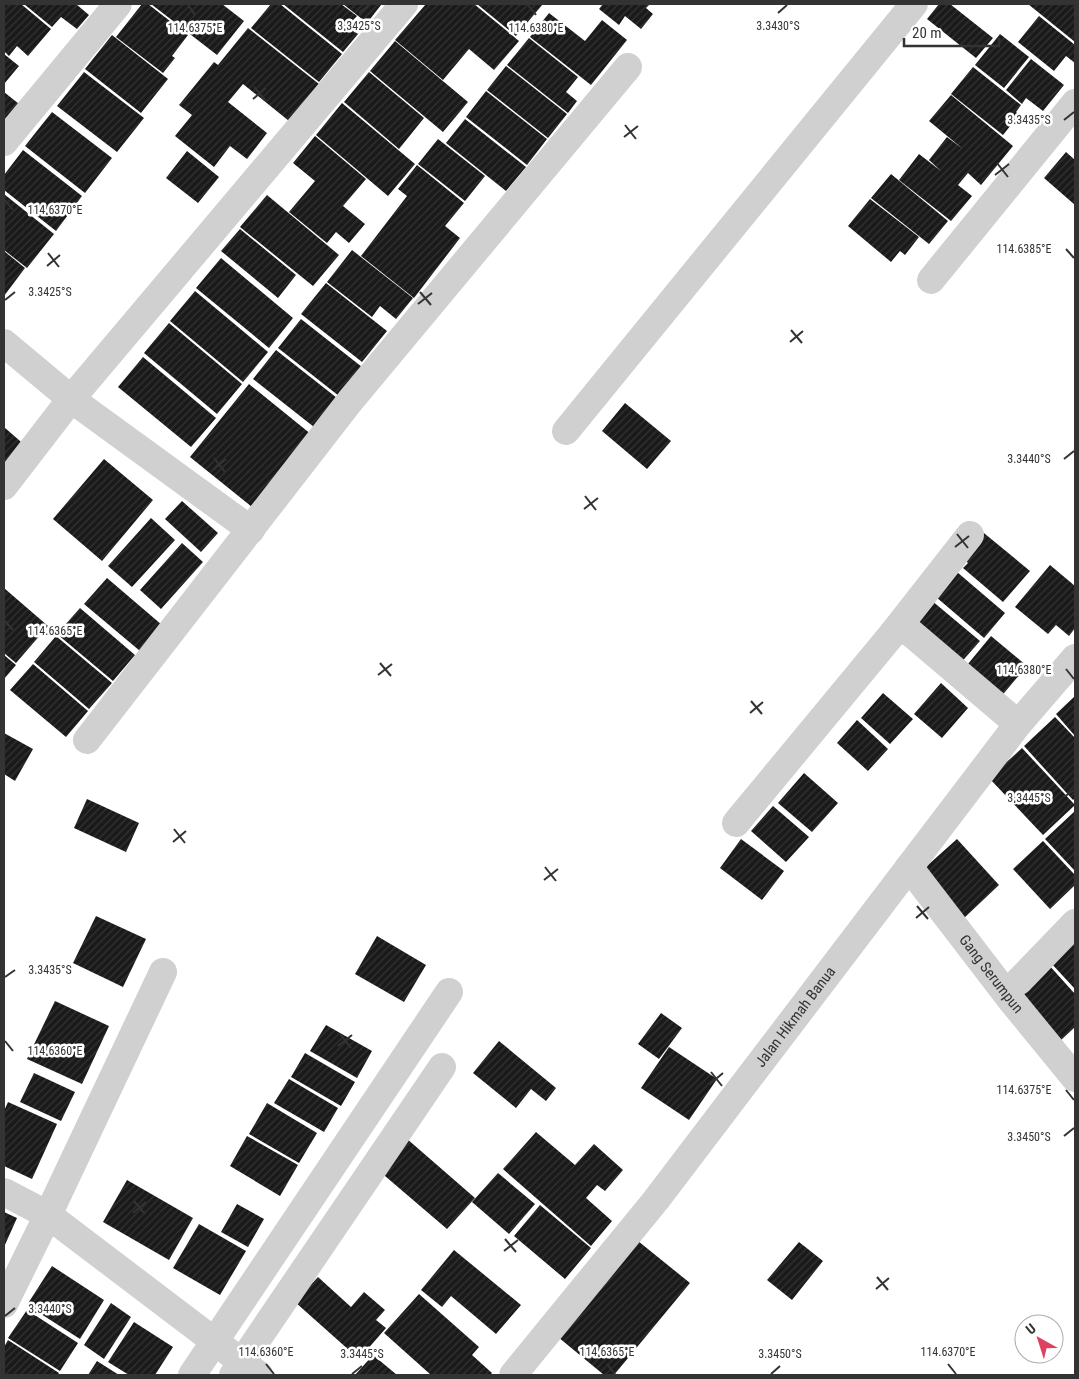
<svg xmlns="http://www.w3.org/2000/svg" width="1079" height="1379" viewBox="0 0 1079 1379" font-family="'Roboto Condensed',sans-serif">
<defs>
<pattern id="building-hatch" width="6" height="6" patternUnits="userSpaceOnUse" patternTransform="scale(1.25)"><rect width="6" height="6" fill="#1a1a1a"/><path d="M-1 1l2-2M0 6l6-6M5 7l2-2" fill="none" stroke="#333"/></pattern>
</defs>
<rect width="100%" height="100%" fill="#fff"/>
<path fill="url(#building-hatch)" d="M4,4H21L51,29L28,56L17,46L9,56L4,51Z
M24,4H76L89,15L77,29L61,17L52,27Z
M142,4H148L188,35L172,56L175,58L163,73L116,37Z
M151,4H222L244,21L217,55Z
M271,4H280L342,54L319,82L251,28Z
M283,4H341L357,16L348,26L358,34L343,52Z
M343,4H379L381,5L367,23Z
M426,4H474L519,41L494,70L469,49L443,80L395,40Z
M477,4H543L516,36Z
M603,4H650L646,8L653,14L641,29L625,16L619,25L599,9Z
M939,4H950L993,38L976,58L927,19Z
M1028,4H1075V42Z
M549,13L585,41L602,20L627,40L591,85L530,37Z
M1039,16L1075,45V63L1066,56L1054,71L1018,42Z
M248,28L319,84L289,121L243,84L228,102L267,133L247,159L230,146L214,167L175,136L192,115L179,105L214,62L218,65Z
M1000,34L1029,57L1004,88L975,65Z
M112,35L168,79L141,113L85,69Z
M529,38L578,77L566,92L577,101L568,113L507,65Z
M395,41L468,102L443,132L370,71Z
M4,54L19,66L4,84Z
M1031,59L1064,85L1043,111L1026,98L1022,104L1006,90Z
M506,66L567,114L548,138L487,90Z
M973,67L1021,105L1016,112L1019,115L1003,135L951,94Z
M84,72L144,118L117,152L57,106Z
M369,72L424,118L399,149L344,102Z
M486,91L547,139L527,165L466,117Z
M4,92L24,108L4,132Z
M951,95L1013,146L981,185L968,173L958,185L972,196L951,221L899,180L919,154L941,171L929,160L947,137L963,149L929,121Z
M342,103L415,164L388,196L316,135Z
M52,112L112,158L85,193L25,146Z
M465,119L526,167L506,191L446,143Z
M315,136L366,179L343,206L365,224L349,243L336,232L327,243L289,212L315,181L293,163Z
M438,139L485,176L465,201L418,164Z
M23,150L82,196L56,231L4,190V175Z
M187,151L219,177L198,203L166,178Z
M1066,152L1075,160V205L1044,178Z
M417,165L464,203L445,226L460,238L414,298L361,256L407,196L398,189Z
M891,174L948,221L929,244L871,198Z
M4,194L54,234L27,268L4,250Z
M267,195L339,255L313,286L240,227Z
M870,199L919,237L905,255L900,251L891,262L848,226Z
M240,229L296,275L278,298L221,251Z
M352,250L413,298L396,319L380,306L372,317L327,282Z
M4,251L25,268L4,296Z
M221,258L293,318L269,348L196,288Z
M326,283L387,331L362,362L301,314Z
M195,291L268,352L243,382L170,321Z
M301,319L362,367L339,396L278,348Z
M169,323L242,384L217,414L144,353Z
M276,350L337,398L314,427L253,379Z
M143,357L216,418L191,447L118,387Z
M249,384L312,435L252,507L190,457Z
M625,403L671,441L647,469L602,431Z
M4,427L28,448L4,477Z
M104,459L153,500L102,561L53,519Z
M182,501L218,533L201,552L165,519Z
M151,518L175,540L132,587L108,566Z
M979,529L1030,571L1003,602L963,568L968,563L958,554Z
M182,543L203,562L161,609L140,590Z
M1050,565L1075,586V602L1074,604L1075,605V628L1069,636L1056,625L1048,634L1015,607Z
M957,572L1005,613L984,638L936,597Z
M107,578L162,625L140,651L84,604Z
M4,588L48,626L16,663L4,653Z
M931,600L980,641L958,666L910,626Z
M80,608L135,655L113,681L57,634Z
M56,636L112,683L89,709L34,662Z
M991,636L1027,666L999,699L963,670Z
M4,655L16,665L4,679Z
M33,664L88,711L66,737L10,690Z
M941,683L968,708L942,738L914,714Z
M883,693L913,719L890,744L861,718Z
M1075,696V736L1056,714Z
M1055,717L1075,738V798L1073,800L1024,746Z
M857,720L888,749L868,771L837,743Z
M4,733L33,749L15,781L4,774Z
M1022,748L1075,805L1043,835L989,778Z
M804,773L838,803L812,832L778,803Z
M87,799L139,823L126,852L74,828Z
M773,806L809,837L786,862L751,831Z
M1075,811V871L1045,839Z
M741,839L784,871L762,900L720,868Z
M957,839L999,885L962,920L919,873Z
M1043,841L1075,875V885L1050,909L1013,869Z
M96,916L146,939L123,987L73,963Z
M377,936L426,965L404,1002L355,974Z
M1075,939V989L1050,962Z
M1048,964L1075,994V1027L1060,1041L1017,993Z
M55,1001L109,1026L82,1084L27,1059Z
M661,1013L682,1028L659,1059L638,1044Z
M326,1025L372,1051L357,1078L310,1051Z
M499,1041L556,1088L546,1101L531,1089L516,1108L473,1073Z
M669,1047L717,1079L689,1120L641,1088Z
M305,1053L355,1082L341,1106L291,1077Z
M34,1073L75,1092L61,1121L20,1102Z
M289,1079L338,1108L324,1132L274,1103Z
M8,1102L57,1124L32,1179L4,1166V1111Z
M267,1103L317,1133L299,1163L249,1134Z
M536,1132L575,1165L594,1144L623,1170L605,1191L597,1185L586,1198L612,1221L591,1246L503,1169Z
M247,1136L298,1165L280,1196L230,1166Z
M406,1138L475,1198L447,1229L378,1170Z
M498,1173L535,1204L509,1234L472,1202Z
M127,1180L193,1218L169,1260L103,1222Z
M237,1204L264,1219L248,1247L221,1232Z
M540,1205L591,1248L565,1279L514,1236Z
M4,1212L17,1218L4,1247Z
M199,1224L246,1251L220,1295L173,1268Z
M638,1241L690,1283L614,1375H604L558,1337Z
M799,1242L823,1261L792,1300L767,1280Z
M454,1250L521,1305L496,1334L451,1296L442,1307L421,1290Z
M52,1266L104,1300L80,1339L27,1305Z
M318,1277L351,1307L364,1292L385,1310L376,1320L386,1328L359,1359L295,1302Z
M419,1294L479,1347L472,1355L492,1373L490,1375H431L384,1333Z
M111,1303L131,1317L104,1359L84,1345Z
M27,1310L78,1343L60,1371L8,1338Z
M134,1322L173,1347L155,1375H129L108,1362Z
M8,1340L59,1373L58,1375H4V1347Z
M373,1355L397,1375H355Z
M97,1361L119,1375H88Z"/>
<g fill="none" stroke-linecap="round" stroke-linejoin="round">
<g stroke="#d0d0d0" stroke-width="28">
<path d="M4,142L118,4"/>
<path d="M931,280L1075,103"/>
<path d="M4,343L71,399L251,530"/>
<path d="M566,431L914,4"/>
<path d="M4,486L71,399L404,4"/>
<path d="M894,632L970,535"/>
<path d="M87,740L350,401L628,67"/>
<path d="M736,823L894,632L903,630L911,633L1018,724"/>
<path id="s1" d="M909,867L1011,1000L1075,1078"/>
<path d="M1019,981L1075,923"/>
<path d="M4,1192L48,1215L259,1375"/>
<path d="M4,1304L48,1215L163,972"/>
<path d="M192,1375L449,992"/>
<path d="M233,1375L442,1067"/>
<path id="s2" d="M513,1375L656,1200L1018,724L1075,658"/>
</g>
</g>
<path fill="none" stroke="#333" stroke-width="2" d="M188,5L195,15M528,5L536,15M359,13L369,5M778,13L787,5M254,87L265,100M253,99L266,88M1064,120L1074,112M625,125L636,139M624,137L638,126M997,163L1008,177M995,175L1009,164M5,200L13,210M1066,249L1074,258M48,253L59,267M47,266L60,255M420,292L431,305M5,300L15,292M418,304L432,293M791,330L802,343M790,342L803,331M214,458L225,472M1064,459L1074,451M213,470L226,459M585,496L596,510M584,509L598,498M957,534L968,548M955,547L969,536M5,621L13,630M380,663L391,676M1066,669L1074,679M378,675L392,664M751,701L762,714M750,713L763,702M1064,797L1074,790M174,829L185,843M173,842L186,831M545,867L556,881M544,880L558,869M917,906L928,919M916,918L929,907M5,977L15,970M340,1034L351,1048M5,1041L13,1051M338,1046L352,1035M711,1072L722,1086M710,1084L723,1073M1066,1090L1074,1100M1064,1136L1074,1128M134,1201L145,1214M133,1213L146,1202M505,1239L516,1252M504,1251L518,1240M877,1277L888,1290M876,1289L889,1278M5,1316L15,1308M266,1364L274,1374M607,1364L615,1374M948,1364L956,1374M352,1374L362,1366M771,1374L780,1366"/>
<g text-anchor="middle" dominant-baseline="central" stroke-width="5" stroke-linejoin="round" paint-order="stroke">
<g font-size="15" fill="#333" stroke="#fff">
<text stroke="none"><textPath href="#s1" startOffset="135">Gang Serumpun</textPath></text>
<text stroke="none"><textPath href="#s2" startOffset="456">Jalan Hikmah Banua</textPath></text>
</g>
</g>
<g font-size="12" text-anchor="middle" fill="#333" stroke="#fff" stroke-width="5" stroke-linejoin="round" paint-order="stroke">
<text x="359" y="30">3.3425°S</text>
<text x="778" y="30">3.3430°S</text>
<text x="195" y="32">114.6375°E</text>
<text x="536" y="32">114.6380°E</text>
<text x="1029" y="124">3.3435°S</text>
<text x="55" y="214">114.6370°E</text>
<text x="1024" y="253">114.6385°E</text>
<text x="50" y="296">3.3425°S</text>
<text x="1029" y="463">3.3440°S</text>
<text x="55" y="635">114.6365°E</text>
<text x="1024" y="674">114.6380°E</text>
<text x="1029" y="802">3.3445°S</text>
<text x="50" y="974">3.3435°S</text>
<text x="55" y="1055">114.6360°E</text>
<text x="1024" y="1094">114.6375°E</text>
<text x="1029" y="1141">3.3450°S</text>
<text x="50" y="1313">3.3440°S</text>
<text x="266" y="1356">114.6360°E</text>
<text x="607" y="1356">114.6365°E</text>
<text x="948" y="1356">114.6370°E</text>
<text x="362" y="1358">3.3445°S</text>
<text x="780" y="1358">3.3450°S</text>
</g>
<rect width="1079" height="1379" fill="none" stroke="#333333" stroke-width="10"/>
<g transform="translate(1039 1339) rotate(321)"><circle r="24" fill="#ffffff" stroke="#adadad"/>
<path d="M0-4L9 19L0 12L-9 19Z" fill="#de415f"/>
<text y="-8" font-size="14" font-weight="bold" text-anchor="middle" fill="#333333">U</text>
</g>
<path d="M904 38v8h95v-8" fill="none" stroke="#333333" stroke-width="2.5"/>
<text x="912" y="38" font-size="15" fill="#333333" stroke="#ffffff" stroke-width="4" paint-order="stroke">20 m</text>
</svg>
